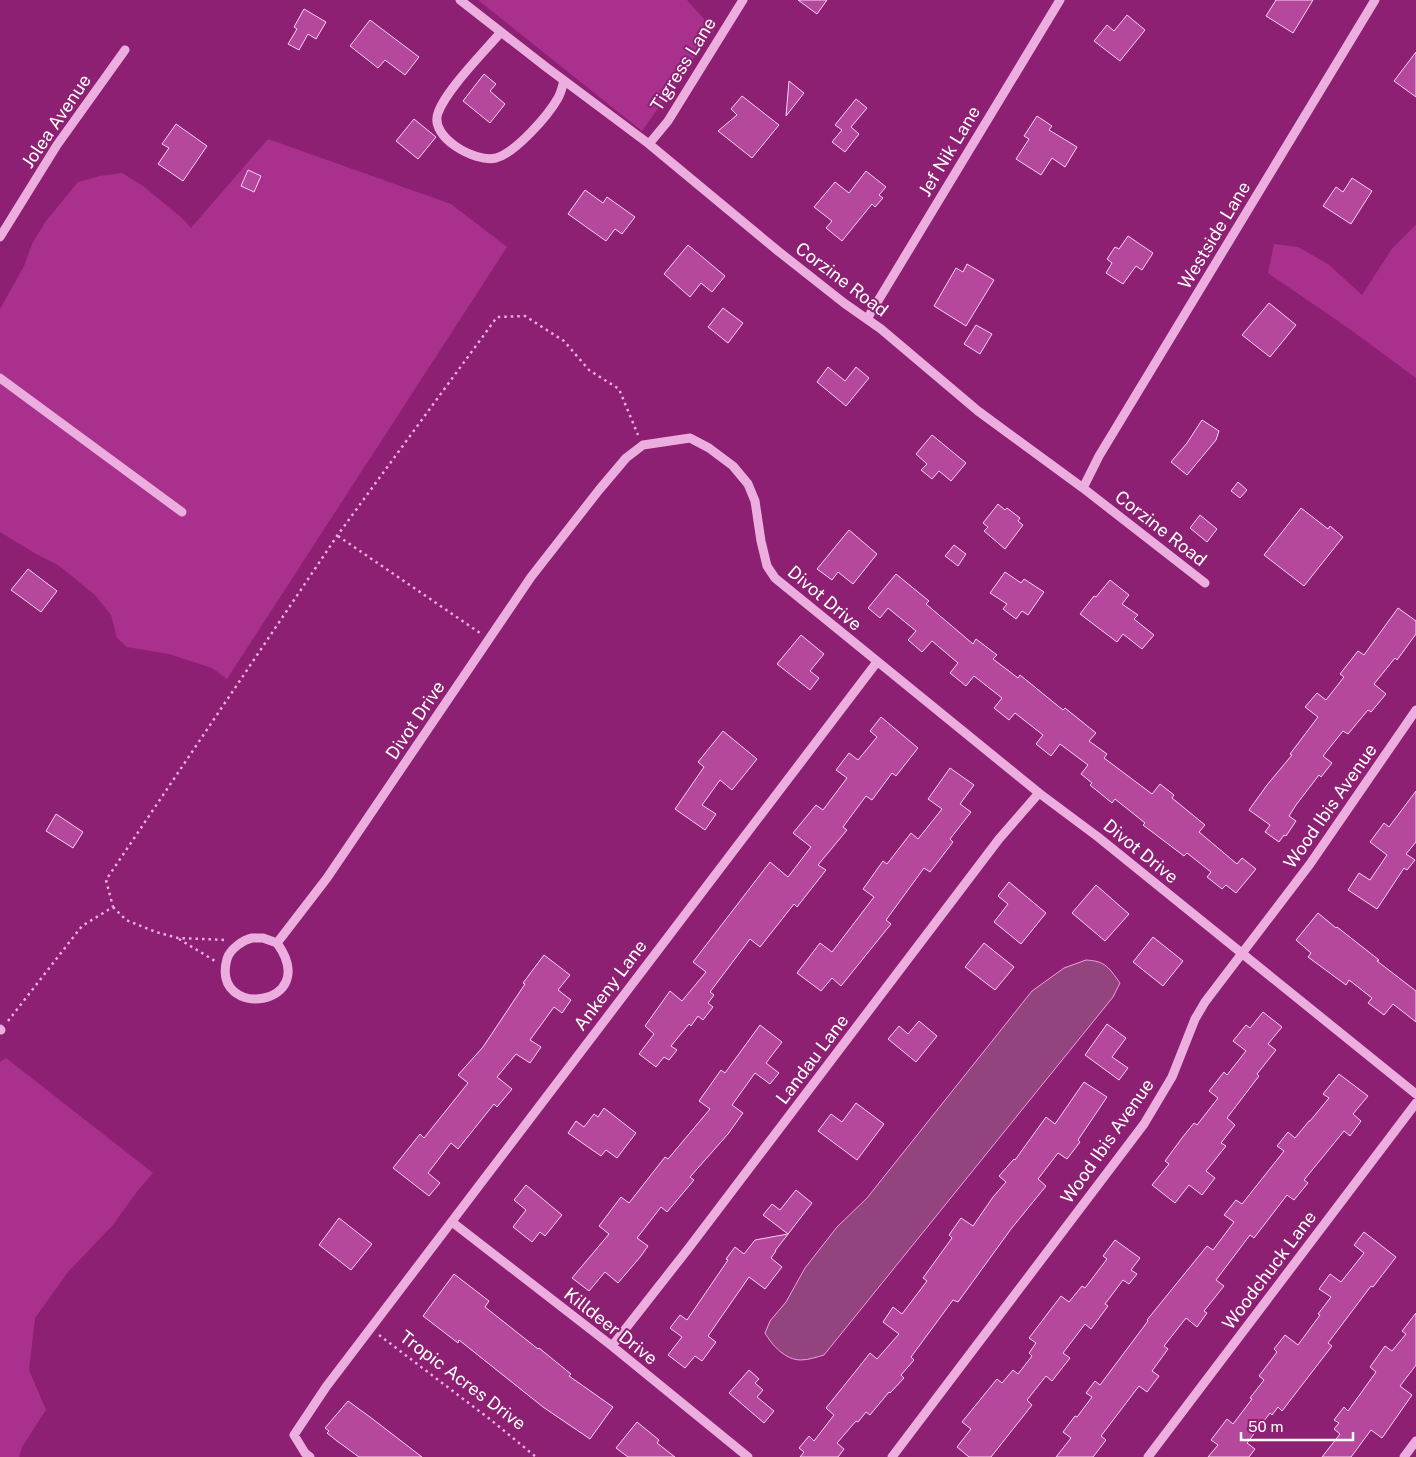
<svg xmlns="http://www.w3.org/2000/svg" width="1416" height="1457" viewBox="0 0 1416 1457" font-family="'Public Sans',sans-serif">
<rect width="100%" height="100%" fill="#8e2073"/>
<path fill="#a9308d" d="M478,0H687L714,30L642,131Z
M268,139L451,204L507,247L227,679L212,668L169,654L127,647L117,638L111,615L95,595L58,565L36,554L0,532V309L24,266L32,244L46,221L78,182L100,176L122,173L143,186L182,218L191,228Z
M1416,225V378L1348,328L1268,273L1274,244L1298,247L1328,264L1362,295L1391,250Z
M6,1058L153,1173L139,1189L112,1226L68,1272L35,1318L29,1370L46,1410L22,1447L19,1457H0V1062Z"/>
<path fill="#93447f" stroke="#eea2dd" d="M1086,960C1106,961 1109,968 1120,983L1113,997L824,1355C817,1357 808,1360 801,1360C785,1360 772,1345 765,1333L770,1321L786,1302L805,1268L837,1227L867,1198L1032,991L1064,968Z"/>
<path fill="#b5489c" stroke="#f9d4f0" d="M798,0H827L817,14Z
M1276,0H1313L1293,33L1266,16Z
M304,9L326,22L316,39L308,34L299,50L288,44L297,29L294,27Z
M1127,15L1145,30L1120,61L1094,41L1107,25L1114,31Z
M370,20L419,57L405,75L385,60L378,68L350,46Z
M1416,52V97L1394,81Z
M484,74L496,84L490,91L505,104L490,123L463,101Z
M789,81L804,93L786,116Z
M742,96L779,125L752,158L718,131L737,115L731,109Z
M856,99L867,108L851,127L859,134L845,152L832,142L842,130L835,125Z
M1037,116L1052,126L1049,130L1077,147L1065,167L1052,158L1041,175L1016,159L1029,139L1024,136Z
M414,119L436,137L418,159L396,141Z
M176,124L207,146L183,181L158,164L169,148L162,144Z
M248,170L261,176L254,192L241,186Z
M866,171L886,187L879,195L883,198L875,207L872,204L842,241L826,228L832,221L814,207L835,182L849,193Z
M1352,178L1372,191L1351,224L1323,206L1336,187L1343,192Z
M585,190L603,203L607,197L635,217L622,234L615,229L606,241L568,214Z
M1128,236L1153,253L1142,270L1136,266L1123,284L1106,273L1112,263L1107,259L1115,247L1119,249Z
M688,245L725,276L712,292L701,283L690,297L664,274Z
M967,264L994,280L966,326L934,306L956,268L963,272Z
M1269,303L1296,325L1270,357L1242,335Z
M723,308L743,323L728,343L708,327Z
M976,325L992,334L980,354L964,344Z
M828,367L845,381L856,367L869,378L846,406L817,382Z
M1202,420L1219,431L1216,440L1187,475L1171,462L1187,443Z
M932,435L966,463L951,481L939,471L932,479L921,470L927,464L916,454Z
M1238,482L1247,490L1240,498L1231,491Z
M998,504L1005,510L1007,508L1020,518L1018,521L1023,525L1005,549L984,531L988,527L983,523Z
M1301,508L1328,529L1330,526L1343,537L1304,586L1264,555Z
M1200,515L1217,529L1207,542L1190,528Z
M849,530L877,554L853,584L838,572L832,580L817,569Z
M954,545L966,554L958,566L945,556Z
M28,569L57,591L41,612L11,590Z
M1005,572L1021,583L1024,579L1044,592L1028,615L1022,611L1016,619L1003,609L1007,604L990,593Z
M896,574L929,601L926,604L973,644L976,639L997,655L993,659L1018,678L1020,675L1063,710L1065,708L1096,733L1089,741L1107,754L1104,758L1152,794L1160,784L1174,795L1172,798L1205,825L1199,832L1237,864L1242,858L1256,869L1236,893L1226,885L1222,889L1207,877L1211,872L1187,853L1184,856L1143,825L1145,823L1115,799L1112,803L1090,785L1092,783L1081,774L1088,765L1060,744L1051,756L1036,744L1043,735L1015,713L1009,720L994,708L1002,698L974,676L966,686L950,673L958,663L932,641L922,652L908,640L916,631L888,608L880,618L868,608Z
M1110,580L1129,595L1122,604L1138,615L1134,619L1154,635L1142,649L1123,634L1117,642L1080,614L1094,596L1096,597Z
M1398,608L1416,621V634L1397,660L1395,658L1374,684L1386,694L1371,712L1368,710L1348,734L1343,731L1323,756L1332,763L1321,777L1319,775L1296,805L1289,816L1296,821L1286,836L1284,835L1279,842L1265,832L1270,825L1249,810L1267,785L1292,755L1290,754L1318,717L1305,707L1317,693L1326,700L1344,677L1340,674L1358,651L1364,655Z
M801,635L824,654L810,671L819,678L810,690L777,664Z
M881,717L918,748L896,776L892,773L872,800L866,796L843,827L847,830L818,865L826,870L797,907L794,904L760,947L750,939L710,992L714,995L708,1003L713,1007L703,1020L698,1016L691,1026L689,1024L671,1046L677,1050L669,1060L664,1057L656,1067L639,1054L654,1034L645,1026L670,991L682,1001L706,972L693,962L770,862L788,877L811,847L793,833L816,805L823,810L847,778L836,770L849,753L858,760L877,737L870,731Z
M723,731L757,759L732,790L720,780L702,805L716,814L705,830L675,809L704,767L698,762Z
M950,768L974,785L960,804L971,812L950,839L953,842L930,872L924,868L886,920L891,924L841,986L832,978L821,991L797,973L820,943L832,952L874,897L863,889L883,861L887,864L911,833L918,839L942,809L928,799Z
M1416,791V842L1406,854L1415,860L1407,870L1404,868L1377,909L1348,890L1359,873L1370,880L1387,855L1370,842L1384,823L1389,827Z
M56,814L83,832L73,848L46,831Z
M1009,882L1046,913L1021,944L994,922L1008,904L998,896Z
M1096,885L1129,914L1105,941L1072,913Z
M1318,913L1336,928L1337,927L1379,960L1377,961L1416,991V1022L1393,1004L1384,1015L1368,1003L1372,998L1349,980L1346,985L1308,957L1311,953L1296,940Z
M1153,937L1183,961L1163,986L1133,962Z
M984,943L1014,967L995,990L965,967Z
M544,955L570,975L558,990L571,1000L562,1013L554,1007L530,1040L541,1047L530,1063L516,1054L497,1077L512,1089L497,1107L494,1104L458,1149L451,1143L428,1173L440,1183L429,1196L393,1168L420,1134L424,1138L468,1083L458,1075L483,1047L525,984L523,983Z
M1263,1012L1282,1027L1268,1044L1276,1050L1257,1074L1259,1076L1227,1118L1235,1125L1221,1143L1226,1146L1206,1171L1215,1178L1202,1195L1189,1185L1175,1203L1152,1185L1169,1164L1165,1161L1182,1138L1194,1123L1197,1125L1218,1098L1209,1091L1224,1072L1227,1075L1246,1051L1233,1041L1246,1025L1250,1028Z
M919,1021L937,1036L916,1062L888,1039L899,1026L908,1034Z
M1107,1024L1126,1038L1112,1057L1128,1068L1119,1080L1085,1055Z
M760,1025L782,1042L766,1063L779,1073L770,1084L755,1073L732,1105L743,1113L728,1134L690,1177L694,1180L667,1212L661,1207L637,1238L648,1246L641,1256L618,1283L605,1272L589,1291L572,1278L609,1234L599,1226L621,1197L629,1203L665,1157L668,1159L710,1109L699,1101L721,1070L725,1073Z
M1339,1074L1368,1096L1353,1114L1361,1121L1350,1136L1344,1131L1304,1180L1308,1183L1294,1200L1287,1195L1254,1238L1250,1235L1216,1280L1224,1286L1204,1311L1207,1313L1197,1327L1186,1318L1164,1346L1168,1349L1152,1371L1159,1376L1147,1392L1139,1386L1101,1436L1106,1440L1093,1457H1056L1071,1438L1063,1432L1075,1416L1077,1417L1092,1397L1086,1393L1095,1381L1100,1385L1148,1321L1147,1320L1207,1246L1213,1250L1234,1222L1224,1215L1236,1200L1242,1204L1284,1151L1277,1146L1288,1132L1295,1138L1309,1121H1310L1329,1098L1323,1094Z
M1084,1082L1107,1097L1078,1140L1080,1142L1067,1159L1058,1153L1038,1179L1046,1186L1011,1229L958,1302L953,1300L911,1357L914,1360L901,1375L904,1378L890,1393L889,1392L870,1415L866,1412L858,1422L856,1421L837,1443L844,1449L838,1457H800L804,1452L799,1448L809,1436L814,1441L834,1415L826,1408L859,1367L870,1353L877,1359L899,1334L883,1322L893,1307L902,1314L927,1281L923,1278L952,1238L949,1235L961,1218L973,1226L993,1197L1006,1182L999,1176L1014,1159L1015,1160L1046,1117L1055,1124Z
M856,1103L884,1124L857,1160L818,1131L831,1114L842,1122Z
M604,1108L636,1133L617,1158L606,1150L601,1156L568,1133L576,1121L584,1127L594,1114L598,1117Z
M526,1185L562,1215L545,1236L540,1232L532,1242L513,1227L526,1210L514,1200Z
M796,1190L812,1203L775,1251H776L771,1258L782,1267L765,1289L749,1277L708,1336L716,1342L702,1361L695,1356L685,1368L668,1355L682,1337L670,1328L680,1315L687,1320L728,1260L726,1259L735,1247L744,1254L755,1240L788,1234L763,1215L772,1204L780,1210Z
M339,1218L372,1244L351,1270L319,1245Z
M1364,1232L1396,1257L1373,1287L1371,1286L1328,1343L1332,1346L1282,1411L1278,1407L1272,1415L1270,1413L1247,1443L1255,1449L1249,1457H1208L1218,1445L1211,1440L1227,1419L1233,1424L1252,1399L1250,1398L1264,1380L1259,1376L1277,1352L1274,1349L1285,1335L1298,1345L1320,1315L1318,1314L1331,1297L1319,1289L1330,1274L1341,1282L1364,1253L1354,1245Z
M1115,1240L1140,1258L1131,1270L1137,1274L1129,1284L1123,1280L1105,1304L1108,1306L1091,1329L1085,1324L1063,1353L1070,1358L1052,1381L1046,1376L1027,1400L1032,1405L991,1457H969L957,1447L971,1429L962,1422L997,1379L1002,1383L1013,1370L1018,1374L1032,1356L1029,1353L1036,1343L1029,1338L1061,1296L1069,1302L1082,1286L1085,1288L1107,1259L1103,1256Z
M454,1274L489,1301L485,1307L538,1349L539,1348L571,1374L569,1376L613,1407L590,1439L543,1407L459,1340L458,1343L423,1316Z
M1416,1313V1365L1400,1386L1412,1395L1382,1438L1371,1430L1351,1457H1322L1340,1434L1334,1429L1339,1423L1334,1420L1344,1407L1348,1411L1376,1372L1370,1367L1385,1346L1392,1351L1406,1334L1402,1331Z
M749,1370L759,1379L755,1383L763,1390L757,1397L774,1411L764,1423L729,1393Z
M348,1401L370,1417L422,1457H359L337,1441L327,1433L329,1431L325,1428Z
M637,1422L659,1440L657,1443L675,1457H628L616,1448Z"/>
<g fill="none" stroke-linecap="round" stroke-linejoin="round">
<path stroke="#ecaede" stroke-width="2.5" stroke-dasharray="2.5 4" stroke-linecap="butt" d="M338,536L480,633
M113,907L126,920L156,932L178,938L226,940
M179,939L215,961
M8,1021L82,926L113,907L106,880L337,536L497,317L525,316L564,341L589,370L619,389L638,435
M379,1335L491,1420L536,1457"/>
<path stroke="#ecaede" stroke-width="9" d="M460,0L546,67L649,144L778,251L844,303L881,329L978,411L1083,488L1205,583
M501,32C484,52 446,90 438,113C429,137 475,163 496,158C515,153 548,116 558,98C561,93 562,87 564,81
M649,144L668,121L743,0
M0,237L57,145L125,50
M867,319L1060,0
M0,378L182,512
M1083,488L1099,456L1375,0
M252,938H263L277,943C323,1007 210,1021 227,959C230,949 243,940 252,938Z
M277,943L327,878L531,577L599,490L626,458L643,445L690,438L709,448L733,466L748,484L755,501L761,541L767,566L775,578L1039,793L1098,837L1416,1094
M0,1029L1,1030
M452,1222L612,1346L748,1457
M612,1346L688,1249L999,839L1039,793
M310,1457L305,1453L294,1435L326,1387L877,662
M892,1457L1144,1124L1172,1077L1195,1019L1205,1002L1310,864L1416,710
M1148,1457L1416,1103
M1404,1457L1416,1441"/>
</g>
<g text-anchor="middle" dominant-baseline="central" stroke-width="4" stroke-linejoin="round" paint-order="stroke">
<g font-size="18" fill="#fff" stroke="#8e2073">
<text transform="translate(683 64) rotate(-58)">Tigress Lane</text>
<text transform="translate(56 121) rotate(-56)">Jolea Avenue</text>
<text transform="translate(949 151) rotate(-59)">Jef Nik Lane</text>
<text transform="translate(1214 235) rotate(-59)">Westside Lane</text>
<text transform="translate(842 279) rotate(37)">Corzine Road</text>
<text transform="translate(1161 528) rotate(38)">Corzine Road</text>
<text transform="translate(825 598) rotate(40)">Divot Drive</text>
<text transform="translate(415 720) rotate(-56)">Divot Drive</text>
<text transform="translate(1330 806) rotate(-55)">Wood Ibis Avenue</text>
<text transform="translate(1141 851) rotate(39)">Divot Drive</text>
<text transform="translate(610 985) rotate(-53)">Ankeny Lane</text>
<text transform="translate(812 1059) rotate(-53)">Landau Lane</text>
<text transform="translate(1107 1141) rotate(-55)">Wood Ibis Avenue</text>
<text transform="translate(1269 1270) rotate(-53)">Woodchuck Lane</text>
<text transform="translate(611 1326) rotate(38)">Killdeer Drive</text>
<text transform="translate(463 1380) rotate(37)">Tropic Acres Drive</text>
</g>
</g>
<path d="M1241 1432v8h112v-8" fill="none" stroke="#ffffff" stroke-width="2.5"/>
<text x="1248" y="1432" font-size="15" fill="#ffffff" stroke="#8e2073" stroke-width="4" paint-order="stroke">50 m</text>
</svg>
